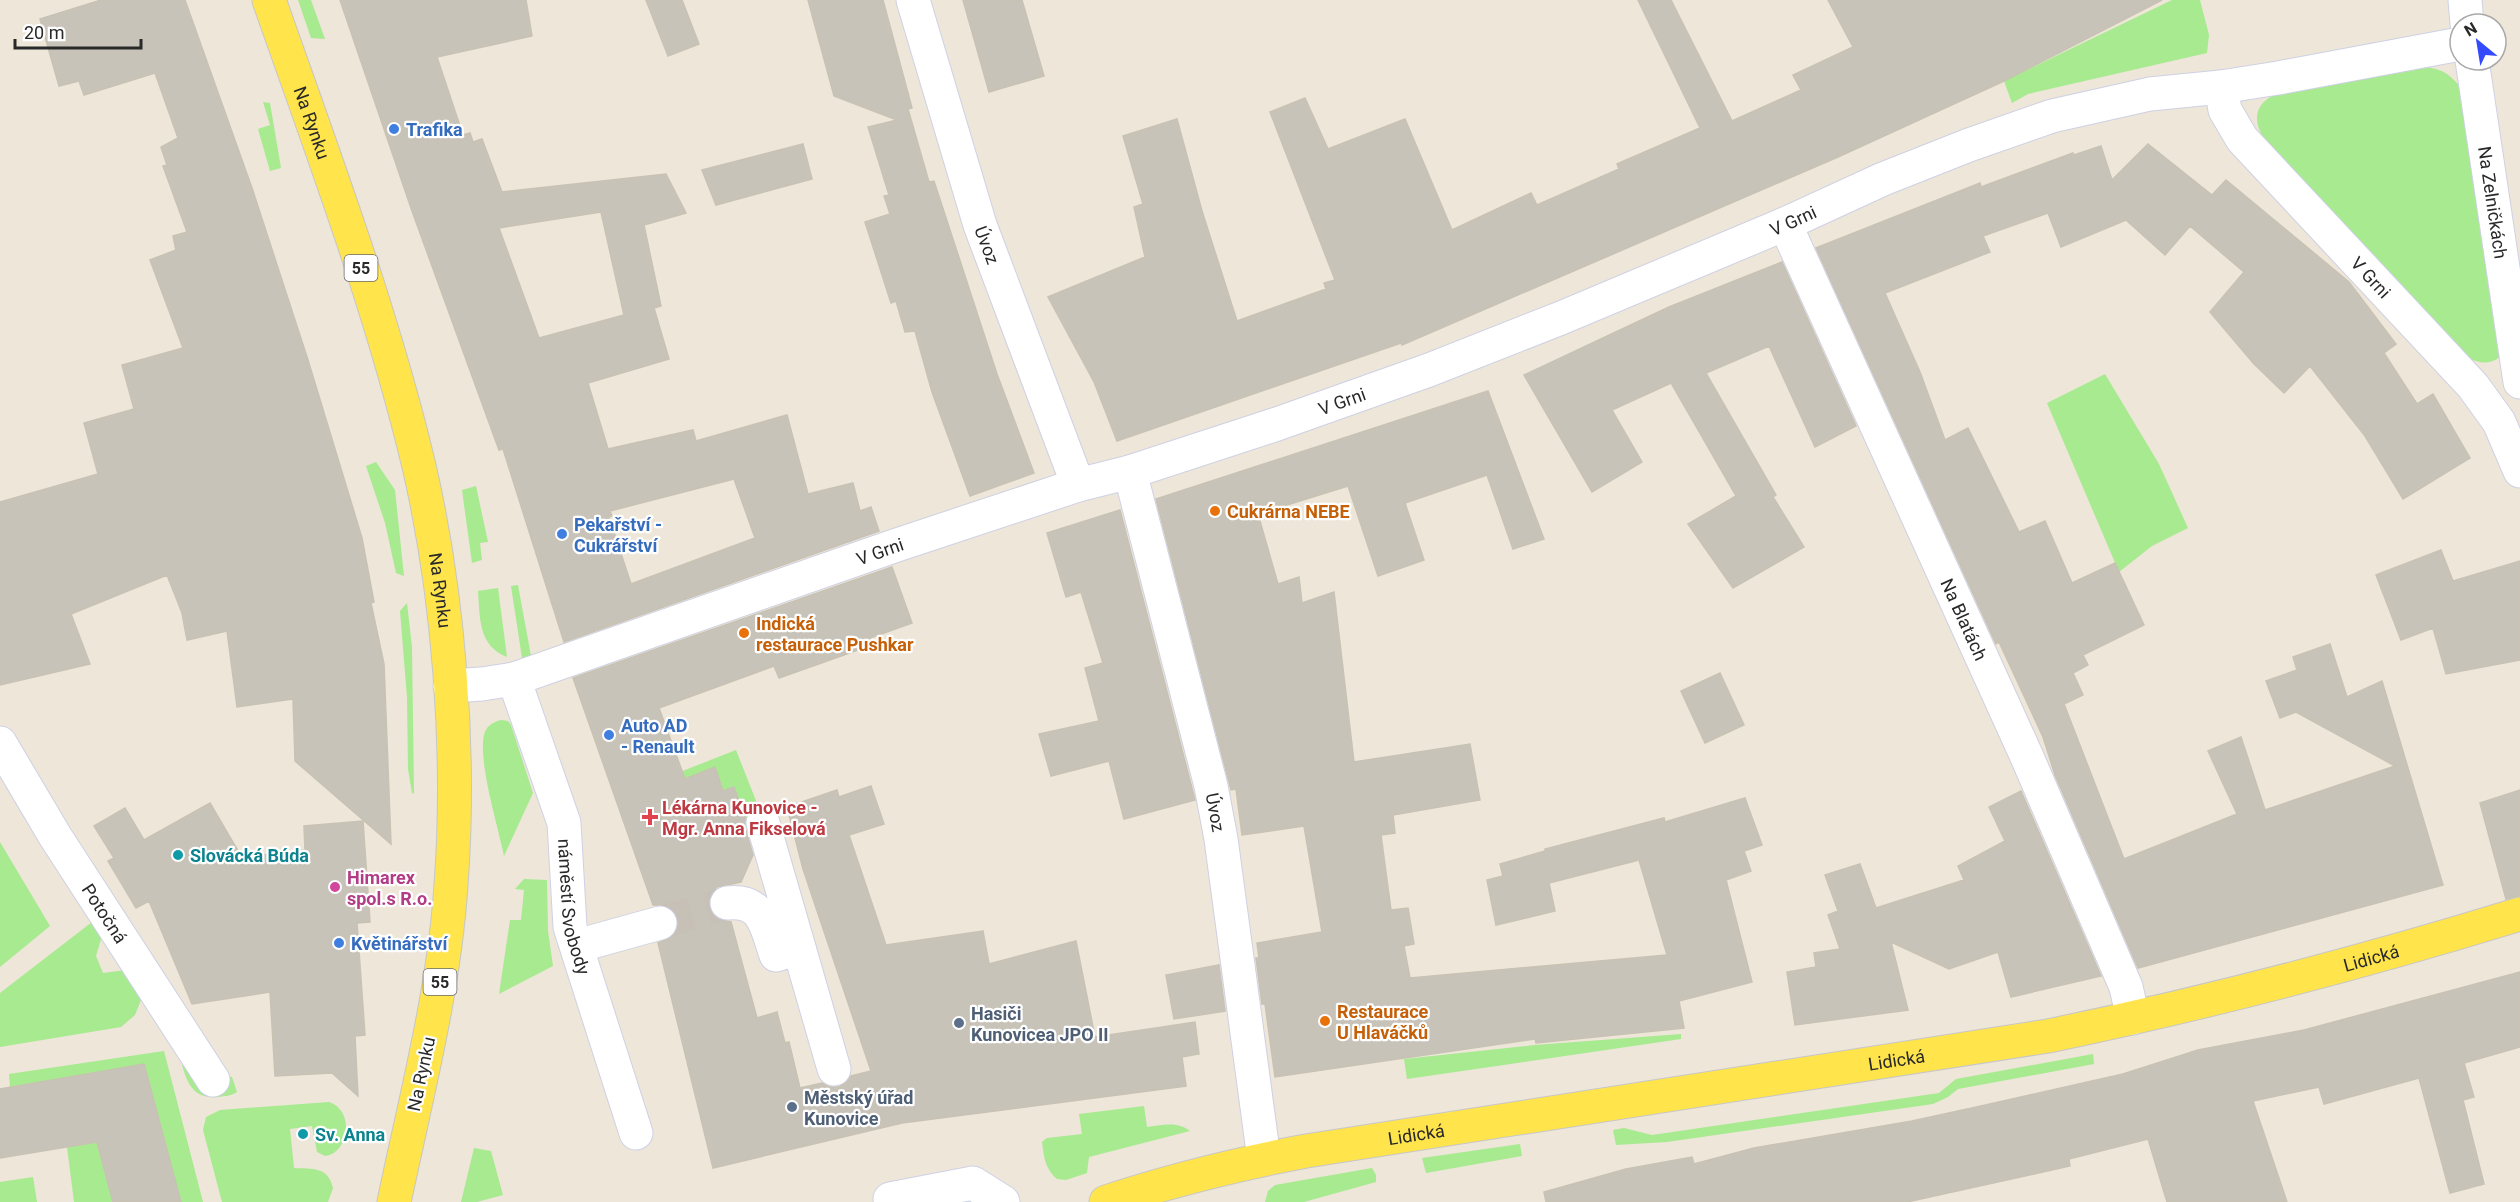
<svg xmlns="http://www.w3.org/2000/svg" width="2520" height="1202" viewBox="0 0 2520 1202" font-family="Roboto,sans-serif">
<rect width="100%" height="100%" fill="#ede6d9"/>
<path fill="#a7ea8f" d="M298,0H311L325,39L311,38Z
M2172,0H2200L2209,35L2207,53L2028,94L2012,103L2004,81Z
M2419,67C2441,67 2451,74 2464,92L2500,357C2490,364 2481,364 2471,359L2264,139C2253,121 2254,105 2274,95Z
M263,102L270,103L281,168L270,171L258,129L270,125Z
M2105,374L2159,464L2188,528L2152,546L2119,572L2047,403Z
M376,462L395,490L404,576L396,573L385,523L366,466Z
M476,486L488,542L480,543L482,560L472,563L462,490Z
M518,585L531,656L522,658L511,586Z
M498,588L507,657C478,646 480,617 478,591Z
M407,603L412,647L414,794L412,793L408,769L407,698L400,611Z
M501,720L508,721L511,725L533,793L504,856C498,826 478,762 484,735C486,726 493,722 501,720Z
M736,750L762,816L745,821L733,787L693,801L680,772Z
M0,842L50,926L0,967Z
M524,879L547,880L548,931L553,966L499,994L510,920H521L524,890L515,889Z
M92,922L102,936L96,956L103,973L126,970L143,995L135,1015L121,1027L0,1047V993Z
M1681,1034V1039L1407,1079L1404,1059L1535,1045Z
M164,1051L203,1202H181L144,1065L10,1087L9,1074Z
M2093,1054L2094,1064L1958,1089L1948,1097L1933,1104L1667,1142L1616,1145L1613,1130L1624,1128L1652,1135L1939,1093L1956,1079Z
M182,1065L232,1077L237,1092C231,1096 225,1096 218,1097C194,1099 188,1085 182,1065Z
M329,1102C356,1111 348,1154 325,1156L317,1152L312,1126L290,1129L294,1168C312,1169 328,1166 333,1188L328,1202H222L203,1130L206,1117L220,1110Z
M1144,1106L1147,1127C1161,1125 1178,1121 1190,1131L1089,1157L1087,1173L1066,1180L1057,1179C1045,1169 1044,1157 1042,1142L1047,1138L1082,1134L1079,1114Z
M98,1142L113,1202H74L67,1147Z
M1520,1144L1522,1156L1426,1173L1422,1158Z
M474,1148L491,1151L503,1195L477,1202H461Z
M1372,1168L1376,1175V1182L1304,1202H1265L1268,1191L1275,1185Z
M33,1177L37,1202H0V1182Z"/>
<path fill="#c8c3b9" stroke="#c8c2b3" stroke-width="1.5" fill-rule="evenodd" d="M101,0H185L252,188L308,360L362,538L374,602L371,603L384,664L391,844L295,761L293,699L237,707L227,631L187,640L182,613L167,575L71,614L90,664L0,685V502L98,474L84,423L134,409L122,365L183,348L150,260L176,250L173,236L187,232L163,166L167,165L161,147L178,138L155,73L84,95L79,81L59,86L40,19Z
M340,0H526L532,36L437,57L463,135L470,133L473,142L482,139L502,192L666,174L686,213L644,225L661,306L654,308L669,359L588,383L608,449L693,430L696,441L787,415L808,494L853,483L860,511L871,507L879,531L564,642L503,449L499,450L412,211ZM601,212L624,315L539,338L499,228ZM734,479L755,538L631,584L609,517L612,516L610,511Z
M646,0H682L699,44L668,56Z
M808,0H883L912,108L908,109L929,182L934,181L997,374L1034,473L970,496L932,392L915,331L905,332L896,301L891,303L865,222L890,214L884,196L889,195L868,127L897,120L834,96Z
M963,0H1022L1044,76L989,92Z
M1638,0H1671L1732,121L1801,90L1793,75L1853,47L1828,0H2162L2004,81L1838,157L1402,345L1401,343L1117,441L1094,382L1048,297L1145,257L1134,207L1143,204L1123,136L1177,119L1202,211L1237,321L1326,289L1324,283L1335,280L1270,112L1305,98L1328,149L1405,119L1452,230L1531,193L1537,205L1619,169L1617,164L1700,128Z
M803,144L812,179L716,205L702,170Z
M2148,144L2212,195L2226,180L2349,282L2396,344L2384,353L2417,404L2433,394L2470,458L2403,499L2365,436L2310,366L2284,393L2254,364L2210,312L2244,272L2190,226L2165,255L2126,220L2061,247L2048,213L1983,236L1990,252L1885,293L1920,372L1945,440L1968,428L2019,532L2045,521L2072,583L2115,563L2144,625L2083,655L2088,665L2073,673L2083,695L2064,704L2124,859L2237,814L2208,751L2241,737L2265,810L2395,766L2296,712L2280,718L2266,681L2297,670L2293,657L2330,644L2347,697L2382,681L2443,885L2138,968L2055,775L2043,737L1999,642L1996,644L1816,248L1980,183L1981,187L2073,153L2074,155L2101,146L2112,180Z
M1782,262L1856,426L1815,447L1769,346L1706,373L1776,495L1773,497L1804,547L1733,588L1688,524L1736,496L1671,383L1612,410L1642,462L1592,492L1524,375L1669,307Z
M1488,391L1544,539L1513,549L1487,475L1405,503L1424,560L1378,576L1348,486L1258,514L1278,584L1299,577L1302,603L1334,592L1354,762L1470,744L1480,800L1393,815L1395,833L1381,835L1391,910L1408,908L1414,944L1404,946L1410,978L1667,955L1639,860L1549,883L1555,911L1496,925L1487,880L1503,876L1500,864L1545,851V849L1664,818L1665,822L1745,798L1762,845L1744,851L1751,871L1726,880L1752,982L1679,1001L1684,1028L1536,1043L1535,1039L1275,1077L1265,1004H1262L1256,958H1259L1257,943L1322,932L1304,826L1242,835L1236,789L1231,790L1156,499Z
M1120,510L1195,800L1124,819L1109,761L1051,776L1039,734L1099,721L1085,668L1103,663L1081,592L1066,597L1047,533Z
M2441,550L2453,581L2520,561V660L2446,674L2433,628L2401,640L2376,575Z
M892,567L912,623L870,638L872,645L779,678L774,666L659,708L685,779L715,767L723,791L734,787L745,817V828L753,855L741,882L717,887L710,894L708,904L711,913L717,919L731,922L757,1018L777,1012L785,1043L789,1042L800,1088L822,1083L829,1087H839L847,1082L851,1076L871,1071L803,869L787,807L837,790L839,797L871,786L884,824L849,835L886,945L983,931L989,964L1076,941L1095,1037L1195,1022L1199,1054L1182,1057L1186,1086L902,1123L713,1168L658,943L674,936L678,927V917L673,909L665,905H653L573,678Z
M1720,673L1744,725L1705,743L1681,691Z
M2520,790V896L2506,899L2480,803Z
M2021,791L2101,976L2011,997L1998,952L1949,969L1891,942L1908,1010L1795,1025L1787,972L1816,967L1814,953L1840,949L1828,915L1838,911L1825,875L1860,864L1876,908L1964,880L1958,866L2005,841L1989,807Z
M210,803L241,856L294,853L293,851L305,850L304,826L363,821L370,922L357,923L365,1035L355,1036L358,1096L332,1073L275,1076L270,992L192,1004L149,901L136,908L108,861L114,858L94,826L125,808L144,840Z
M1219,965L1225,1011L1174,1019L1166,975Z
M2520,972V1047L2464,1063L2474,1097L2463,1100L2484,1184L2450,1193L2419,1078L2324,1104L2319,1087L2253,1101L2287,1202H2167L2148,1139L2069,1159L2070,1166L1907,1202H1546L1544,1192L1626,1169L1692,1157L1694,1164L1754,1148L1912,1121L1981,1106L2123,1074L2198,1050L2304,1030Z
M144,1064L181,1202H113L97,1142L0,1158V1089Z"/>
<g fill="none" stroke-linecap="round" stroke-linejoin="round">
<path stroke="#c6c0b6" stroke-width="33" stroke-dasharray="33 16" stroke-linecap="butt" d="M660,923L727,903"/>
<g stroke="#ced1e4" stroke-width="35">
<g id="minor">
<path id="s1" d="M913,0L980,225L1078,485"/>
<path d="M2465,0L2467,24"/>
<path id="s2" d="M2472,60L2520,382"/>
<path id="s3" d="M2221,87L2225,110L2242,139L2473,386L2499,422L2520,471"/>
<path id="s4" d="M1785,224L2027,757L2126,987L2133,1018"/>
<path id="s5" d="M1130,472L1211,786L1221,839L1264,1159"/>
<path id="s6" d="M514,679L564,823L570,927L636,1133"/>
<path id="s7" d="M450,686L482,684L514,679L897,545L1078,485L1130,472L1277,424L1429,370L1561,318L1785,224L1883,179L1969,145L2052,116L2150,94L2221,87L2278,78L2460,44"/>
<path id="s8" d="M0,743L55,836L213,1080"/>
<path d="M763,823L834,1069"/>
<path d="M727,903C764,899 766,927 776,955L799,948"/>
<path d="M577,946L660,923"/>
<path d="M890,1199L973,1183L1003,1202"/>
</g>
</g>
<g stroke="#c7c7c7" stroke-width="35">
<g id="major">
<path id="s9" d="M269,0C323,154 381,307 419,466C449,596 461,752 451,885C444,992 416,1097 394,1202"/>
<path id="s10" d="M1106,1202C1172,1180 1238,1164 1306,1151L2048,1036C2208,1003 2364,962 2520,914"/>
</g>
</g>
<use href="#minor" stroke="#fff" stroke-width="33"/>
<use href="#major" stroke="#ffe44c" stroke-width="33"/>
</g>
<g fill="#3f7fe0" stroke="#fff" stroke-width="2">
<circle cx="394" cy="129" r="6"/>
<circle cx="562" cy="534" r="6"/>
<circle cx="609" cy="735" r="6"/>
<circle cx="339" cy="943" r="6"/>
</g>
<g fill="#e8710a" stroke="#fff" stroke-width="2">
<circle cx="1215" cy="511" r="6"/>
<circle cx="744" cy="633" r="6"/>
<circle cx="1325" cy="1021" r="6"/>
</g>
<path fill="#e0444e" stroke="#fff" stroke-width="2" d="M647 808h6v6h6v6h-6v6h-6v-6h-6v-6h6z"/>
<g fill="#0f9aa8" stroke="#fff" stroke-width="2">
<circle cx="178" cy="855" r="6"/>
<circle cx="303" cy="1134" r="6"/>
</g>
<circle fill="#d1479c" stroke="#fff" stroke-width="2" cx="335" cy="887" r="6"/>
<g fill="#5c6f8a" stroke="#fff" stroke-width="2">
<circle cx="959" cy="1023" r="6"/>
<circle cx="792" cy="1107" r="6"/>
</g>
<g text-anchor="middle" dominant-baseline="central" stroke-width="4.5" stroke-linejoin="round" paint-order="stroke">
<g fill="#fff" stroke="#696969" stroke-width="1.5">
<rect x="344.5" y="255" width="33" height="26" rx="4.5"/>
<rect x="423.5" y="969" width="33" height="26" rx="4.5"/>
</g>
<g font-size="16" font-weight="bold" fill="#292929">
<text x="361" y="268">55</text>
<text x="440" y="982">55</text>
</g>
<g font-size="18" fill="#292929" stroke="#fff">
<text stroke="none"><textPath href="#s9" startOffset="130">Na Rynku</textPath></text>
<text stroke="none"><textPath href="#s2" startOffset="144">Na Zelničkách</textPath></text>
<text stroke="none"><textPath href="#s7" startOffset="1424">V Grni</textPath></text>
<text stroke="none"><textPath href="#s1" startOffset="256">Úvoz</textPath></text>
<text stroke="none"><textPath href="#s3" startOffset="246">V Grni</textPath></text>
<text stroke="none"><textPath href="#s7" startOffset="938">V Grni</textPath></text>
<text stroke="none"><textPath href="#s7" startOffset="452">V Grni</textPath></text>
<text stroke="none"><textPath href="#s9" startOffset="616">Na Rynku</textPath></text>
<text stroke="none"><textPath href="#s4" startOffset="434">Na Blatách</textPath></text>
<text stroke="none"><textPath href="#s5" startOffset="351">Úvoz</textPath></text>
<text stroke="none"><textPath href="#s6" startOffset="237">náměstí Svobody</textPath></text>
<text stroke="none"><textPath href="#s8" startOffset="200">Potočná</textPath></text>
<text stroke="none"><textPath href="#s10" startOffset="1290">Lidická</textPath></text>
<text stroke="none"><textPath href="#s10" startOffset="804">Lidická</textPath></text>
<text transform="translate(421 1074) rotate(-78)">Na Rynku</text>
<text stroke="none"><textPath href="#s10" startOffset="318">Lidická</textPath></text>
</g>
<g font-size="18" font-weight="bold" fill="#366cbe" stroke="#fff" text-anchor="start">
<text x="406" y="129">Trafika</text>
<text x="574" y="524">Pekařství -<tspan x="574" dy="21">Cukrářství</tspan></text>
<text x="621" y="725">Auto AD<tspan x="621" dy="21">- Renault</tspan></text>
<text x="351" y="943">Květinářství</text>
</g>
<g font-size="18" font-weight="bold" fill="#c56008" stroke="#fff" text-anchor="start">
<text x="1227" y="511">Cukrárna NEBE</text>
<text x="756" y="623">Indická<tspan x="756" dy="21">restaurace Pushkar</tspan></text>
<text x="1337" y="1011">Restaurace<tspan x="1337" dy="21">U Hlaváčků</tspan></text>
</g>
<g font-size="18" font-weight="bold" fill="#be3a42" stroke="#fff" text-anchor="start">
<text x="662" y="807">Lékárna Kunovice -<tspan x="662" dy="21">Mgr. Anna Fikselová</tspan></text>
</g>
<g font-size="18" font-weight="bold" fill="#0d838f" stroke="#fff" text-anchor="start">
<text x="190" y="855">Slovácká Búda</text>
<text x="315" y="1134">Sv. Anna</text>
</g>
<g font-size="18" font-weight="bold" fill="#b23c85" stroke="#fff" text-anchor="start">
<text x="347" y="877">Himarex<tspan x="347" dy="21">spol.s R.o.</tspan></text>
</g>
<g font-size="18" font-weight="bold" fill="#4e5e75" stroke="#fff" text-anchor="start">
<text x="971" y="1013">Hasiči<tspan x="971" dy="21">Kunovicea JPO II</tspan></text>
<text x="804" y="1097">Městský úřad<tspan x="804" dy="21">Kunovice</tspan></text>
</g>
</g>
<g transform="translate(2478 42) rotate(330)"><circle r="28" fill="#ffffff" stroke="#a9a9a9" stroke-width="1.5"/>
<path d="M0-4.5L10 22L0 15L-10 22Z" fill="#344aff"/>
<text y="-9" font-size="16" font-weight="bold" text-anchor="middle" fill="#292929">N</text>
</g>
<path d="M15 39v9h126v-9" fill="none" stroke="#292929" stroke-width="3"/>
<text x="24" y="39" font-size="18" fill="#292929" stroke="#ffffff" stroke-width="4.5" paint-order="stroke">20 m</text>
</svg>
